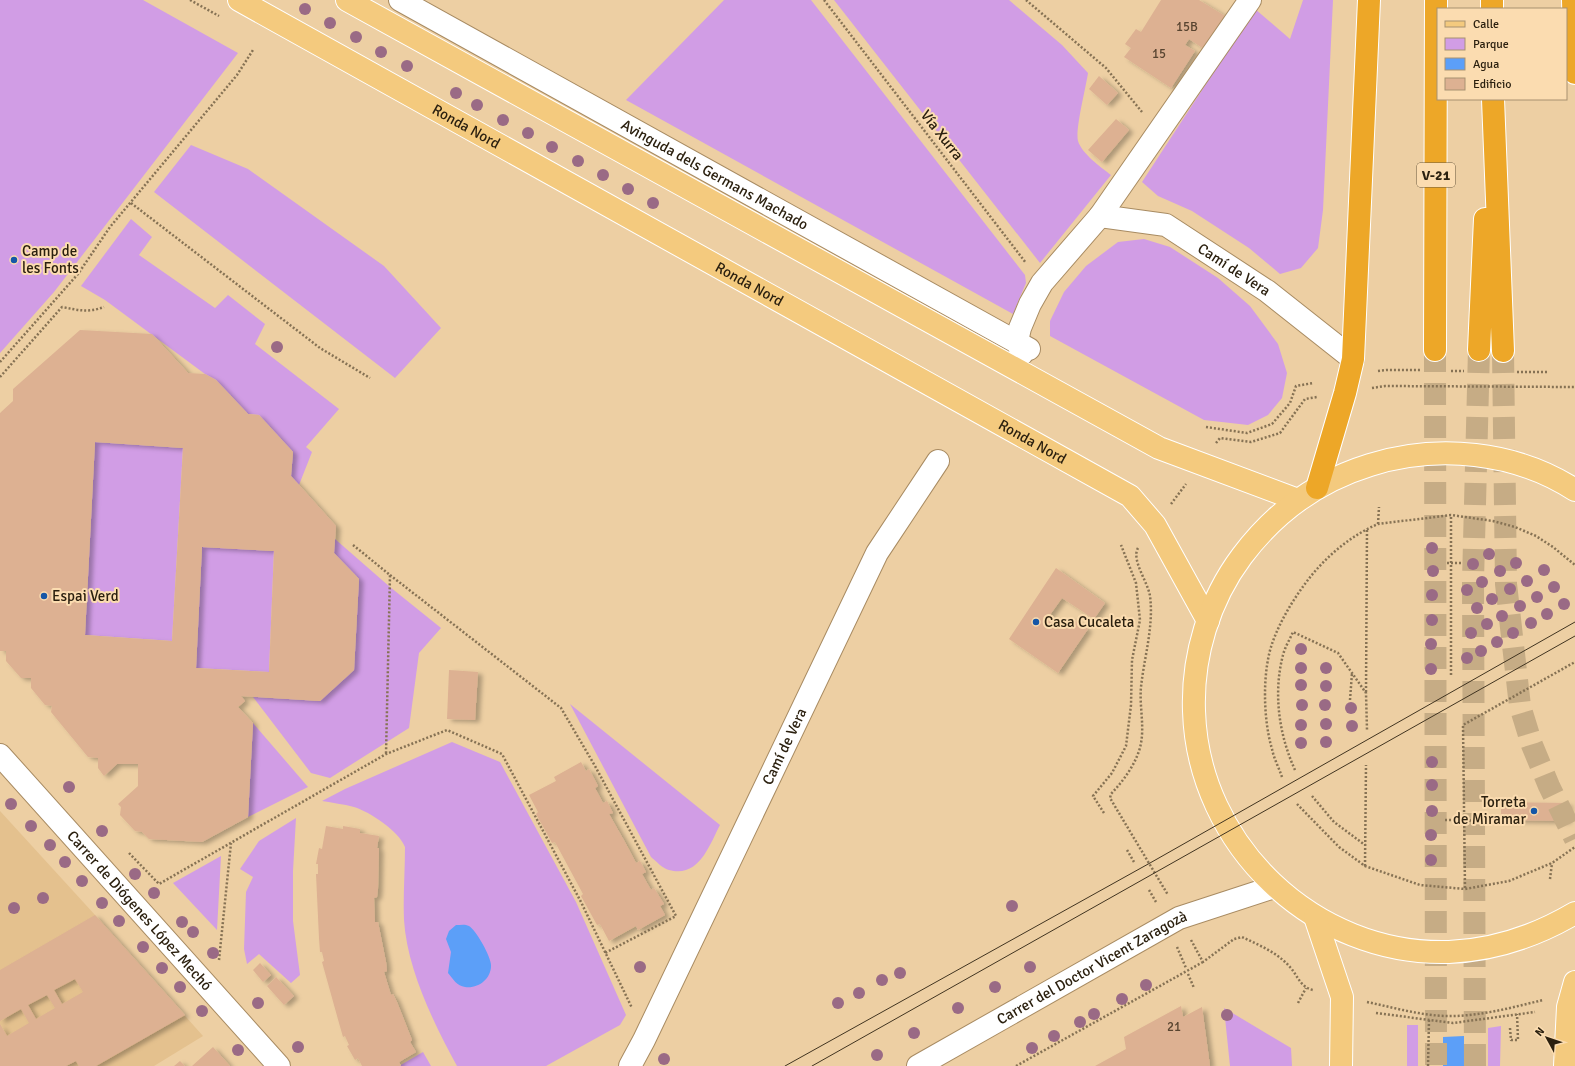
<svg xmlns="http://www.w3.org/2000/svg" width="1575" height="1066" viewBox="0 0 1575 1066" font-family="Signika,sans-serif">
<defs>
<filter id="shadow"><feDropShadow dx="4.5" dy="2.5" stdDeviation="2" flood-color="#0004"/></filter>
</defs>
<rect width="100%" height="100%" fill="#edcfa3"/>
<path fill="#e4c18e" d="M0,811L95,915L203,1036L154,1066H0Z"/>
<path fill="#d19de5" d="M0,0H143L238,53L54,292L0,353Z
M724,0H811L1025,275L1026,283L1013,314L626,100Z
M834,0H1009L1062,45L1088,73C1086,87 1075,130 1078,141C1082,154 1101,167 1111,175L1040,263Z
M1303,0H1333L1323,210L1318,248L1301,268L1280,274L1249,248L1192,211L1158,196L1142,182L1255,9L1290,39Z
M191,145L248,169L384,266L441,328L395,378L154,192Z
M131,219L152,237L139,255L215,308L228,295L265,324L255,344L339,409L306,447L312,452L299,485L291,476L293,452L259,415L248,414L216,380L205,374L105,300L81,286Z
M1144,239L1170,247L1218,278L1250,306L1278,344L1287,373L1282,398L1268,415L1248,425L1204,420L1050,336V321L1064,292L1086,266L1118,242Z
M95,442L183,448L172,641L85,635Z
M335,539L390,587L441,628L419,653L409,728L330,778L311,773L253,697L320,701L354,670L359,579L334,553Z
M202,547L274,551L269,672L196,668Z
M570,704L720,825C709,846 699,878 669,870C663,869 656,861 651,857Z
M253,723L308,787L248,817Z
M452,742L500,762L576,902L626,1015L620,1025L546,1066H457C434,1024 407,969 404,920C403,896 405,871 405,847C399,831 370,812 354,807C343,804 333,803 322,801L345,789Z
M296,818L293,871V921L300,975L291,983L259,954L247,964L244,949L246,892L253,877L240,869L259,841Z
M221,856L217,930L173,883Z
M1224,1008L1291,1048L1292,1066H1230Z
M1407,1025H1418V1066H1407Z
M1501,1026L1500,1066H1488V1028Z
M423,1052L431,1066H399Z"/>
<path fill="#5c9ff8" d="M456,925C461,925 465,924 469,926C476,930 492,958 491,966C491,979 478,989 465,987C457,986 453,979 448,973L451,952L446,939L449,931Z
M1464,1036V1066H1443V1037Z"/>
<path fill="#ddb192" fill-rule="evenodd" filter="url(#shadow)" d="M1161,0H1199L1225,16L1204,49L1189,39L1185,45L1195,51L1171,88L1124,57L1131,48L1125,44L1136,29L1141,32Z
M1099,76L1118,93L1107,105L1089,89Z
M1116,119L1129,130L1102,162L1088,150Z
M80,330L152,334L188,373L205,374L216,380L248,414L259,415L293,452L291,476L336,526L334,553L359,579L354,670L320,701L241,696L245,701L238,707L253,723L248,817L202,842L149,839L142,832L135,831L120,815L121,807L118,804L138,786V764H117L104,776L98,768V758L88,757L51,712L52,706L45,705L31,688V678H21L6,661V651H0V413L13,401V389ZM95,442L183,448L172,641L85,635ZM202,547L274,551L269,672L196,668Z
M1056,568L1105,603L1094,619L1062,598L1047,619L1061,629L1071,618L1088,629L1058,673L1009,639Z
M449,670L478,672L475,720L447,719Z
M581,762L586,771L589,769L598,786L595,788L603,803L607,801L613,813L609,814L626,844L636,863L640,861L646,872L642,874L651,890L654,888L664,904L660,906L665,915L638,930L636,926L609,941L600,924L597,925L581,896L583,894L555,842L552,843L536,814L538,812L529,795L556,781L554,777Z
M1501,802L1568,803L1567,821L1501,820Z
M326,826L343,829V826L360,829V833L379,836L377,848H379L378,889L377,897L374,898L375,922H378L386,962L387,971L384,972L391,995L393,994L397,1002L412,1040L410,1042L416,1052L399,1062L401,1066H362L358,1058L355,1060L347,1046L349,1045L345,1036L343,1037L339,1023L322,962L324,961L322,952H320L319,938L316,874H318V864H316L319,848L322,849Z
M95,915L185,1015L96,1066H79L76,1061L66,1066H0V1024L7,1036L29,1023L21,1009L0,1021V970ZM75,979L83,992L62,1004L54,990ZM47,995L55,1008L36,1019L28,1005Z
M260,963L271,975L263,982L253,970Z
M276,977L294,996L284,1005L267,986Z
M1181,1006L1183,1017L1202,1007L1210,1066H1095L1126,1049L1124,1037Z
M213,1047L230,1066H192Z
M180,1061L185,1066H174Z"/>
<g fill="none" stroke-linecap="round" stroke-linejoin="round">
<path stroke="#c6ac85" stroke-width="22" stroke-dasharray="22 11" stroke-linecap="butt" d="M1435,350L1436,1066
M1475,1066L1473,581L1479,350"/>
<path stroke="#c6ac85" stroke-width="22" stroke-dasharray="22 11" stroke-linecap="butt" d="M1503,351L1506,584L1520,706L1532,745L1549,786L1575,839"/>
<g stroke="#a88b62" stroke-width="24">
<g id="minor">
<path id="s1" d="M400,0L1029,349"/>
<path id="s2" d="M1100,216L1166,225L1267,291L1353,359"/>
<path d="M1022,354L1017,341L1020,328L1030,304L1042,283L1100,216L1250,0"/>
<path id="s3" d="M0,755L279,1066"/>
<path id="s4" d="M630,1066L644,1040L877,553L938,461"/>
</g>
</g>
<g stroke="#a88b62" stroke-width="24">
<g id="tertiary">
<path id="s5" d="M918,1066L1179,918L1274,887"/>
</g>
</g>
<g stroke="#fff" stroke-width="24">
<g id="primary">
<path id="s6" d="M239,0L1130,496L1155,525L1208,621"/>
<path d="M347,0L1159,448L1298,500"/>
<path d="M1575,490C1515,451 1437,444 1370,465C1318,481 1275,512 1242,556C1209,600 1192,656 1194,711C1198,845 1314,956 1449,952C1495,950 1536,936 1575,913"/>
<path d="M1315,917L1342,997L1341,1066"/>
<path d="M1565,1066L1568,1007L1575,982"/>
</g>
</g>
<g stroke="#fff" stroke-width="24">
<path id="motorway" d="M1492,0V9
M1573,0L1575,73
M1493,99L1503,351
M1435,350L1436,0
M1479,350L1485,219
M1317,488L1345,393L1353,359L1369,0"/>
</g>
<path stroke="#867254" stroke-width="2.5" stroke-dasharray="2 2" stroke-linecap="butt" d="M190,0L219,16
M824,0L1026,263
M1026,0L1106,68L1142,112
M131,203L320,348L370,378
M0,362L78,274L110,227L237,75L253,50
M1378,371L1387,370H1420
M1451,371H1464
M1517,372H1549
M0,377L62,307C78,310 88,313 104,307
M1372,388L1385,386L1575,387
M1206,427L1247,433L1272,424L1290,403L1296,386L1313,383
M1216,443L1220,438L1251,442L1280,433L1305,399L1317,397
M1171,504L1186,484
M1378,524L1379,507
M353,545L390,575L386,754
M1138,548C1131,560 1148,582 1150,596C1154,626 1144,658 1141,687C1139,708 1146,730 1139,751C1133,768 1123,781 1111,794L1110,798L1168,895
M1447,563H1461
M390,575L561,708L595,766L676,916L605,953
M1451,675V515
M1366,692L1367,528
M1350,700L1352,673
M1295,770C1279,735 1273,693 1283,655C1285,647 1290,639 1293,632L1338,653L1366,693L1367,730
M1282,777C1279,768 1274,759 1272,749C1263,719 1262,670 1273,641C1282,617 1296,595 1311,576C1329,554 1352,535 1378,524L1451,515L1493,521L1515,527L1536,536L1553,547L1575,565
M1312,796L1334,822L1365,845
M1297,804L1339,847L1365,866L1420,885L1465,889L1509,881L1552,863L1575,847
M1104,813L1093,796L1112,773L1126,746L1131,705L1132,660L1140,620L1136,583L1121,545
M1445,820L1501,821
M1127,850L1134,862
M129,853L159,884L386,754L447,730L502,754L581,902L632,1008
M1365,866L1366,765
M1550,879L1552,863
M1465,888L1463,725L1575,662
M1149,890L1156,902
M1191,940L1203,962L1234,939L1242,937C1259,945 1278,953 1290,967C1298,976 1300,987 1313,990
M1177,947L1186,968
M219,960L231,843
M1188,974L1194,988
M1367,1002C1396,1008 1425,1017 1455,1016C1485,1015 1514,1007 1543,1000
M1298,1003L1306,988
M1376,1013L1453,1023L1535,1012
M1510,1028L1511,1040H1518L1517,1014
M1016,1066L1203,962
M1428,1066L1429,1020"/>
<use href="#minor" stroke="#fff" stroke-width="22"/>
<use href="#tertiary" stroke="#fff" stroke-width="22"/>
<use href="#primary" stroke="#f4ca7e" stroke-width="22"/>
<use href="#motorway" stroke="#eda728" stroke-width="22"/>
<path stroke="#413420" stroke-width="1" d="M785,1066L1150,863L1575,622
M812,1066L1575,636"/>
</g>
<g fill="#9a6a85">
<circle cx="305" cy="9" r="6"/>
<circle cx="330" cy="23" r="6"/>
<circle cx="356" cy="37" r="6"/>
<circle cx="381" cy="52" r="6"/>
<circle cx="407" cy="66" r="6"/>
<circle cx="456" cy="93" r="6"/>
<circle cx="477" cy="105" r="6"/>
<circle cx="503" cy="120" r="6"/>
<circle cx="528" cy="133" r="6"/>
<circle cx="552" cy="147" r="6"/>
<circle cx="578" cy="161" r="6"/>
<circle cx="603" cy="175" r="6"/>
<circle cx="628" cy="189" r="6"/>
<circle cx="653" cy="203" r="6"/>
<circle cx="277" cy="347" r="6"/>
<circle cx="1432" cy="548" r="6"/>
<circle cx="1489" cy="554" r="6"/>
<circle cx="1516" cy="563" r="6"/>
<circle cx="1473" cy="564" r="6"/>
<circle cx="1544" cy="570" r="6"/>
<circle cx="1433" cy="571" r="6"/>
<circle cx="1500" cy="571" r="6"/>
<circle cx="1527" cy="581" r="6"/>
<circle cx="1482" cy="582" r="6"/>
<circle cx="1554" cy="587" r="6"/>
<circle cx="1510" cy="589" r="6"/>
<circle cx="1467" cy="590" r="6"/>
<circle cx="1432" cy="595" r="6"/>
<circle cx="1537" cy="597" r="6"/>
<circle cx="1492" cy="599" r="6"/>
<circle cx="1564" cy="604" r="6"/>
<circle cx="1520" cy="606" r="6"/>
<circle cx="1477" cy="608" r="6"/>
<circle cx="1547" cy="614" r="6"/>
<circle cx="1502" cy="616" r="6"/>
<circle cx="1432" cy="620" r="6"/>
<circle cx="1531" cy="623" r="6"/>
<circle cx="1487" cy="624" r="6"/>
<circle cx="1471" cy="633" r="6"/>
<circle cx="1513" cy="633" r="6"/>
<circle cx="1497" cy="642" r="6"/>
<circle cx="1431" cy="644" r="6"/>
<circle cx="1301" cy="649" r="6"/>
<circle cx="1481" cy="651" r="6"/>
<circle cx="1467" cy="658" r="6"/>
<circle cx="1301" cy="668" r="6"/>
<circle cx="1326" cy="668" r="6"/>
<circle cx="1431" cy="669" r="6"/>
<circle cx="1301" cy="685" r="6"/>
<circle cx="1326" cy="686" r="6"/>
<circle cx="1302" cy="705" r="6"/>
<circle cx="1325" cy="705" r="6"/>
<circle cx="1351" cy="708" r="6"/>
<circle cx="1326" cy="724" r="6"/>
<circle cx="1301" cy="725" r="6"/>
<circle cx="1352" cy="726" r="6"/>
<circle cx="1326" cy="742" r="6"/>
<circle cx="1301" cy="743" r="6"/>
<circle cx="1432" cy="762" r="6"/>
<circle cx="1432" cy="785" r="6"/>
<circle cx="69" cy="787" r="6"/>
<circle cx="11" cy="804" r="6"/>
<circle cx="1432" cy="811" r="6"/>
<circle cx="31" cy="826" r="6"/>
<circle cx="102" cy="831" r="6"/>
<circle cx="1431" cy="835" r="6"/>
<circle cx="50" cy="845" r="6"/>
<circle cx="1431" cy="860" r="6"/>
<circle cx="65" cy="862" r="6"/>
<circle cx="135" cy="874" r="6"/>
<circle cx="82" cy="881" r="6"/>
<circle cx="154" cy="893" r="6"/>
<circle cx="43" cy="898" r="6"/>
<circle cx="102" cy="903" r="6"/>
<circle cx="1012" cy="906" r="6"/>
<circle cx="14" cy="908" r="6"/>
<circle cx="119" cy="921" r="6"/>
<circle cx="182" cy="922" r="6"/>
<circle cx="193" cy="932" r="6"/>
<circle cx="143" cy="947" r="6"/>
<circle cx="213" cy="953" r="6"/>
<circle cx="640" cy="967" r="6"/>
<circle cx="1030" cy="967" r="6"/>
<circle cx="162" cy="968" r="6"/>
<circle cx="900" cy="973" r="6"/>
<circle cx="882" cy="980" r="6"/>
<circle cx="1146" cy="985" r="6"/>
<circle cx="180" cy="987" r="6"/>
<circle cx="995" cy="987" r="6"/>
<circle cx="859" cy="993" r="6"/>
<circle cx="1122" cy="999" r="6"/>
<circle cx="258" cy="1003" r="6"/>
<circle cx="838" cy="1003" r="6"/>
<circle cx="958" cy="1008" r="6"/>
<circle cx="202" cy="1011" r="6"/>
<circle cx="1094" cy="1014" r="6"/>
<circle cx="1227" cy="1015" r="6"/>
<circle cx="1080" cy="1022" r="6"/>
<circle cx="914" cy="1033" r="6"/>
<circle cx="1054" cy="1036" r="6"/>
<circle cx="298" cy="1047" r="6"/>
<circle cx="1032" cy="1048" r="6"/>
<circle cx="238" cy="1050" r="6"/>
<circle cx="877" cy="1055" r="6"/>
<circle cx="664" cy="1059" r="6"/>
</g>
<g fill="#1557a7" stroke="#fbdcb0" stroke-width="1.5">
<circle cx="14" cy="260" r="4"/>
<circle cx="44" cy="596" r="4"/>
<circle cx="1036" cy="622" r="4"/>
<circle cx="1534" cy="811" r="4"/>
</g>
<g text-anchor="middle" dominant-baseline="central" stroke-width="4" stroke-linejoin="round" paint-order="stroke">
<g font-size="13" fill="#584430">
<text x="1187" y="27">15B</text>
<text x="1159" y="54">15</text>
<text x="1174" y="1027">21</text>
</g>
<rect fill="#fbdcb0" stroke="#69583f" stroke-width="1" x="1417" y="163" width="38" height="24" rx="3"/>
<g font-size="14" font-weight="bold" fill="#2b200f">
<text x="1436" y="175">V-21</text>
</g>
<g font-size="15" fill="#2b200f" stroke="#fbdcb0">
<text stroke="none"><textPath href="#s6" startOffset="260">Ronda Nord</textPath></text>
<text transform="translate(942 135) rotate(52)">Vía Xurra</text>
<text stroke="none"><textPath href="#s1" startOffset="360">Avinguda dels Germans Machado</textPath></text>
<text stroke="none"><textPath href="#s2" startOffset="148">Camí de Vera</textPath></text>
<text stroke="none"><textPath href="#s6" startOffset="584">Ronda Nord</textPath></text>
<text stroke="none"><textPath href="#s6" startOffset="908">Ronda Nord</textPath></text>
<text stroke="none"><textPath href="#s4" startOffset="355">Camí de Vera</textPath></text>
<text stroke="none"><textPath href="#s3" startOffset="209">Carrer de Diógenes López Mechó</textPath></text>
<text stroke="none"><textPath href="#s5" startOffset="200">Carrer del Doctor Vicent Zaragozà</textPath></text>
</g>
<g font-size="15" fill="#2b200f" stroke="#fbdcb0" text-anchor="start">
<text x="22" y="251">Camp de<tspan x="22" dy="17">les Fonts</tspan></text>
<text x="52" y="596">Espai Verd</text>
<text x="1044" y="622">Casa Cucaleta</text>
<text x="1526" y="802" text-anchor="end">Torreta<tspan x="1526" dy="17">de Miramar</tspan></text>
</g>
</g>
<rect x="1437" y="8" width="130" height="92" fill="#fbdcb0" stroke="#a89170"/>
<rect x="1445" y="21" width="20" height="6" fill="#f4ca7e" stroke="#a89170"/>
<text x="1473" y="28" font-size="12" fill="#2b200f">Calle</text>
<rect x="1445" y="38" width="20" height="12" fill="#d19de5" stroke="#a89170"/>
<text x="1473" y="48" font-size="12" fill="#2b200f">Parque</text>
<rect x="1445" y="58" width="20" height="12" fill="#5c9ff8" stroke="#a89170"/>
<text x="1473" y="68" font-size="12" fill="#2b200f">Agua</text>
<rect x="1445" y="78" width="20" height="12" fill="#ddb192" stroke="#a89170"/>
<text x="1473" y="88" font-size="12" fill="#2b200f">Edificio</text>
<g transform="translate(1547 1038) rotate(310)" stroke="#fbdcb0" stroke-width="3" paint-order="stroke">
<path d="M0-3L7 15L0 10L-7 15Z" fill="#2b200f"/>
<text y="-6" font-size="11" font-weight="bold" text-anchor="middle" fill="#2b200f">N</text>
</g>
</svg>
